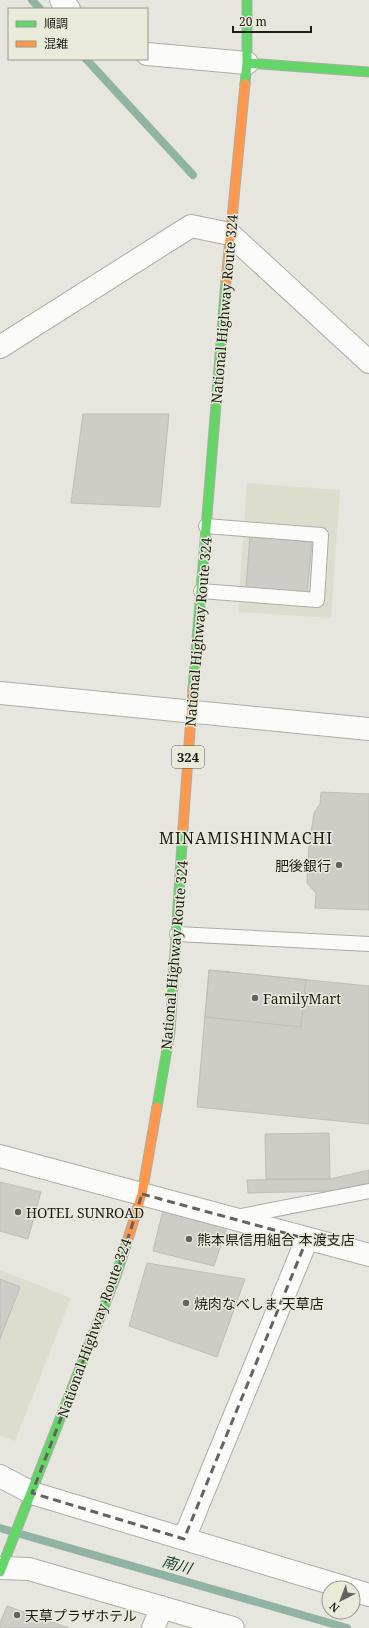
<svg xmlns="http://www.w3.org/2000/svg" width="369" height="1628" viewBox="0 0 369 1628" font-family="'Noto Serif','Noto Sans JP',serif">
<rect width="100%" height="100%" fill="#e6e6de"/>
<path fill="#dcddcd" d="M247,483L340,490L331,618L238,612Z
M0,1270L71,1298L15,1441L0,1436Z"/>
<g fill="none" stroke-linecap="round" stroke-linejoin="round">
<path stroke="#91b3a3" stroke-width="8" d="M32,0L40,9
M86,59L193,175
M0,1528L347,1628"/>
</g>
<path fill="#ceccc6" stroke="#bfbdb8" d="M83,414H169L160,507L71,503Z
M250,536L312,542L307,593L246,587Z
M321,792L369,794V910L315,908L316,893L307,883L309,846L314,813L320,804Z
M209,970L369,986V1124L197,1107Z
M209,970L306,980L301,1027L205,1017Z
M329,1133L330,1179H266L265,1134Z
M369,1170V1183L331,1191L248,1193L247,1180L330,1179Z
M0,1182L41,1192L28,1239L0,1231Z
M163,1210L227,1227L214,1266L153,1251Z
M147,1263L245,1279L217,1357L129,1326Z
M0,1279L20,1287L0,1339Z
M7,1606L69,1628H0V1623Z"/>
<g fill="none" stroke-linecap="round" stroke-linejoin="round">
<g stroke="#adada7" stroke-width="16">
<path id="lane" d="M201,591L317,600L321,535L206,526
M177,934L369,944
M236,1217L369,1191"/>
</g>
<g stroke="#adada7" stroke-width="24">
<path id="street" d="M61,0L69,9
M147,54L247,63
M0,347L191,226L230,234L369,362
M0,693L369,729
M0,1156L369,1255
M0,1476L32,1493L347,1588
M184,1539L307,1239
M0,1568L29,1569L233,1628
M353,1590L369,1595
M153,1628L162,1607"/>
</g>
<g stroke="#adada7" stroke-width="11">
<path id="fast" d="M247,63L369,72
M245,84L247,63V0
M193,689L226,281
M157,1107L170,1032L183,828
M0,1572L116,1276L127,1242"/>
</g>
<g stroke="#adada7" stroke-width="11">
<path id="slow" d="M226,281L245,84
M183,828L193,689
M127,1242L142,1194L157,1107"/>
</g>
<use href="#lane" stroke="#fbfbfa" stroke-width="14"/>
<use href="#street" stroke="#fbfbfa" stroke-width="22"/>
<use href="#fast" stroke="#63d668" stroke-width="9"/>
<use href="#slow" stroke="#ff974d" stroke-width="9"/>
</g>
<path fill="none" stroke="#63635d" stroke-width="3" stroke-dasharray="8 5" stroke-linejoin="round" d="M142,1194L307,1239L184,1539L32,1493L116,1276Z"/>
<g fill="#63635d" stroke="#e9eada" stroke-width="1.5">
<circle cx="339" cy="865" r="4"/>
<circle cx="255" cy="998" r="4"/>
<circle cx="18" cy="1212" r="4"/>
<circle cx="189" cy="1239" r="4"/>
<circle cx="186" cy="1303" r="4"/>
<circle cx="17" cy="1615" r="4"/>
</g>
<g text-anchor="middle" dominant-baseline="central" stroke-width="3" stroke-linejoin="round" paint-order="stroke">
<rect fill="#e9eada" stroke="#5a5a52" stroke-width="1" x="172" y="746" width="32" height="22" rx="3"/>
<g font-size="13" font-weight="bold" fill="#1c1c17">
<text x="188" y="757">324</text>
</g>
<g font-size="14" fill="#1c1c17" stroke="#e9eada">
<text transform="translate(224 309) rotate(-85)">National Highway Route 324</text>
<text transform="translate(198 632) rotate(-85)">National Highway Route 324</text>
<text transform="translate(174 955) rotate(-85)">National Highway Route 324</text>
<text transform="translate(94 1328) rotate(-70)">National Highway Route 324</text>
</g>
<g font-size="14" fill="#1c1c17" stroke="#e9eada" text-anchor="start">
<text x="331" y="865" text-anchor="end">肥後銀行</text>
<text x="263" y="998">FamilyMart</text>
<text x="26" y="1212">HOTEL SUNROAD</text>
<text x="197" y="1239">熊本県信用組合 本渡支店</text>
<text x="194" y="1303">焼肉なべしま 天草店</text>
<text x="25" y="1615">天草プラザホテル</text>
</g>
<g font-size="15" font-style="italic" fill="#123d2f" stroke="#e9eada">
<text transform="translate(177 1564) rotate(16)">南川</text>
</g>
<g font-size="16" letter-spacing="1" fill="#1c1c17" stroke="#e9eada">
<text x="246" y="838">MINAMISHINMACHI</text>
</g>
</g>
<rect x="8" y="8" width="140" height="52" fill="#e9eada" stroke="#97988c"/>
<rect x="16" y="21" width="20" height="6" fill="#63d668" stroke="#97988c"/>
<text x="44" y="28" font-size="12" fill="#1c1c17">順調</text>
<rect x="16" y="41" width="20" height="6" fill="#ff974d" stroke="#97988c"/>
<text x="44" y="48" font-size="12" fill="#1c1c17">混雑</text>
<g transform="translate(341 1600) rotate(222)"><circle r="19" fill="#e9eada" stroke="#97988c"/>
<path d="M0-3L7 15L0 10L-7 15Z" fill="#63635d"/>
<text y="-6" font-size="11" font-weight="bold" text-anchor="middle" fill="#1c1c17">N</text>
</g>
<path d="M233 26v6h78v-6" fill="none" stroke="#1c1c17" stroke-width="2"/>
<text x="239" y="26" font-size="12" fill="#1c1c17" stroke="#e9eada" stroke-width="3" paint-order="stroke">20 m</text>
</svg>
